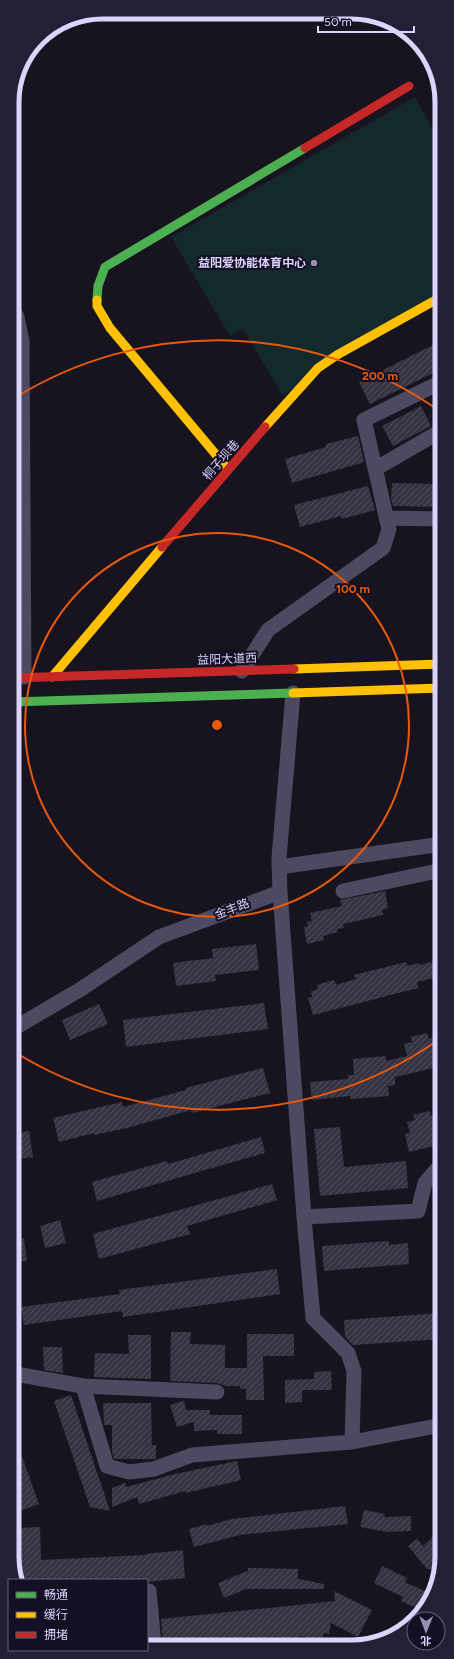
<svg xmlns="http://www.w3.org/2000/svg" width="454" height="1659" viewBox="0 0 454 1659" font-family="Figtree,'Noto Sans SC',sans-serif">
<defs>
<pattern id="building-hatch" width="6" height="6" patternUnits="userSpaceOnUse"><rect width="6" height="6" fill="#363241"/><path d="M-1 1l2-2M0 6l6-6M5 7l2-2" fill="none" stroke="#524f5d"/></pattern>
</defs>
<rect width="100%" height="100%" fill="#17141f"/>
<path fill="#14292c" d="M415,97L441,144V290L283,396L243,329L230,336L171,237Z"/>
<path fill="url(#building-hatch)" d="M441,341V369L370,404L359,382Z
M421,406L431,426L393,446L382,426Z
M358,436L364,462L292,483L285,459L326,447V444Z
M392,483L441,484V507L393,506L391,499Z
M368,486L375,510L342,519L341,516L300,527L294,505Z
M385,891L388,908L382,910L383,915L343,924L344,928L337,929L338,932L323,936L324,940L307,944L304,927L308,926L307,922L312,921L310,913L342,906L340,900Z
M256,944L259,970L215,975L216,981L176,986L173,963L213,958L212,949Z
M442,959V976L417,982L418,988L313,1015L308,998L312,997L311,991L318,989L317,985L334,980L336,985L356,979L354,975L406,962L407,966L419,963L420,965Z
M264,1003L268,1029L126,1047L123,1020Z
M99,1004L108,1024L70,1040L62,1020Z
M427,1033L429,1039L437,1037L440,1048L442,1047V1066L395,1077V1085L388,1086L389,1096L350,1099V1096L312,1100L310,1082L348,1079V1075H354L353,1059L386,1056V1061L407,1056L404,1044L412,1042L411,1037Z
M263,1068L270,1093L192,1113L191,1110L127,1128L94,1135V1133L59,1142L53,1118L122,1102L123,1107L186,1090L185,1088Z
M430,1111L431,1116L439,1114L442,1124V1144L409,1152L405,1134L410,1133L407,1122L415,1120L413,1115Z
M340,1127L344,1167L406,1161L408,1188L320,1196L314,1129Z
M29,1131L33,1157L13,1160V1134Z
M261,1137L265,1153L97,1201L92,1182L167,1161L168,1164Z
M272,1184L277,1200L187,1226L190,1234L99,1259L93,1234Z
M60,1220L66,1243L45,1248L40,1226Z
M24,1238L27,1261L13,1262V1239Z
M389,1241V1245L408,1243L409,1264L324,1271L322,1246Z
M277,1269L280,1294L123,1317L122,1311L24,1325L21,1307L120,1294L119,1290Z
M442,1313V1339L353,1345L345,1337L344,1320Z
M171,1332H191L190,1344L225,1345V1368H247V1334H294V1356H263L264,1400H246V1389H240V1386H227L217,1383L170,1381Z
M128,1335H151V1379L94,1377L95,1353L129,1354Z
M43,1347H62L63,1373L44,1370Z
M331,1371L332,1390H302V1402L285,1403V1380L314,1379V1372Z
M71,1395L105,1496L110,1511L90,1507L54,1401Z
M184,1401L186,1410H210V1415H242V1434H217V1430L194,1431V1422L177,1427L170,1405Z
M103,1403H151L152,1445H156V1459H114L112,1451V1425H104Z
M14,1434L39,1504L17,1512L13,1501V1435Z
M237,1461L241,1480L185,1493V1491L139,1504L137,1497L112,1507V1488L125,1483L126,1487L175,1474Z
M345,1506L348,1524L240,1535L194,1547L189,1529L207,1524V1526L232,1519Z
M364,1510L385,1514L384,1517L411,1516V1531L387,1532L360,1527Z
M40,1527L41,1560L145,1555V1554L183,1550L185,1578L147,1582V1580H18L13,1569V1561H17L16,1528Z
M442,1528V1559L431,1569H427L408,1546L417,1539L423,1546Z
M382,1566L407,1578L405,1582L429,1593L421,1610L401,1601L403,1597L374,1583Z
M248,1568L298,1569V1579L324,1584V1589H246L224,1598L218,1583L248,1571Z
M334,1591L372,1610L358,1637L331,1623L329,1634L323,1633L324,1646H312L311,1640L303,1636L299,1637L295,1640L294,1646H242V1642L204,1646L163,1645L161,1619L335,1601Z"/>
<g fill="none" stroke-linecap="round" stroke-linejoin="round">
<path stroke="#4d4960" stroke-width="15" d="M12,308L17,317L22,341L24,677
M375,469L441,431
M386,518L441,519
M242,671L268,630L383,548L389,529L364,420L441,382
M279,867L442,844
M343,891L442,870
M280,892L304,1217L313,1318L348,1353L354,1371L352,1442
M13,1029L81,989L159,937L280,892L279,858L293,693
M304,1217L418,1211L425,1183L442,1163
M13,1372L21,1375L83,1386L107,1466L129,1472L154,1469L192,1455L352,1442L442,1425
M83,1386L217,1392
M149,1591L154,1645
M303,1645V1646"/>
<path stroke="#4caf50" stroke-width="9" d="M97,300L98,286L105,267L305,148
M12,702L293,693"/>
<path stroke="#ffc107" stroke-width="9" d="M97,300V306L110,328L228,469
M265,427L318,368L337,355L441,297
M294,669L441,664
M52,677L162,547
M293,693L441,688"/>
<path stroke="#c62828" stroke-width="9" d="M305,148L409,86
M162,547L265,427
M12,678L294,669"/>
</g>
<g fill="none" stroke="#e8590c" stroke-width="2">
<circle cx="217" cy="725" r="192"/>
<path d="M441 1038A385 385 0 0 1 13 1051M13 399A385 385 0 0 1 441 412"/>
</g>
<circle fill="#9791af" stroke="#150f24" stroke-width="1.5" cx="314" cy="263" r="4"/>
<g text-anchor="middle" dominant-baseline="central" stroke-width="4" stroke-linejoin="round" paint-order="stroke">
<g font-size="12" font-weight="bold" fill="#dcd4fd" stroke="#150f24" text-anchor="end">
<text x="306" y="263">益阳爱协能体育中心</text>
</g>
<g font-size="12" fill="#dcd4fd" stroke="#150f24">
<text transform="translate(221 460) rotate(-49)">桐子坝巷</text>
<text transform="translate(227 659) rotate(-2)">益阳大道西</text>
<text transform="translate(232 909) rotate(-21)">金丰路</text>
</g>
</g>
<path d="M0 0H454V1659H0ZM102 19H352A83 83 0 0 1 435 102V1557A83 83 0 0 1 352 1640H102A83 83 0 0 1 19 1557V102A83 83 0 0 1 102 19Z" fill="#251f35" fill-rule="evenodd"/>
<path fill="none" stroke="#dcd4fd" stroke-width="5" d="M102 19H352A83 83 0 0 1 435 102V1557A83 83 0 0 1 352 1640H102A83 83 0 0 1 19 1557V102A83 83 0 0 1 102 19Z"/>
<circle cx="217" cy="725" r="6" fill="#e8590c" stroke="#150f24" stroke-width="2"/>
<g font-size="12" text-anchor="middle" font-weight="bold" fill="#e8590c" stroke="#150f24" stroke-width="4" stroke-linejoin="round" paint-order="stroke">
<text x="380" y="380">200 m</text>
<text x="353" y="593">100 m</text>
</g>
<rect x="8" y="1579" width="140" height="72" fill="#150f24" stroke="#655e7b"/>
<rect x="16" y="1592" width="20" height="6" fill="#4caf50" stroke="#655e7b"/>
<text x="44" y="1599" font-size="12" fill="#dcd4fd">畅通</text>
<rect x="16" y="1612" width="20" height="6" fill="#ffc107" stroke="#655e7b"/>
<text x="44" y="1619" font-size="12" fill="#dcd4fd">缓行</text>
<rect x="16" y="1632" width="20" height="6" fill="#c62828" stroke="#655e7b"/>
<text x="44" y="1639" font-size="12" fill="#dcd4fd">拥堵</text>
<g transform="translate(426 1631) rotate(181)"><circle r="19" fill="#150f24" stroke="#655e7b"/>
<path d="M0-3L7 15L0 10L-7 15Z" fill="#9791af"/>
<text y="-6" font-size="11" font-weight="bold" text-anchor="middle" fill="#dcd4fd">北</text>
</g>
<path d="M318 26v6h96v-6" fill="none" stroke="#dcd4fd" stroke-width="2"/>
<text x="324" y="26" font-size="12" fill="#dcd4fd" stroke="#150f24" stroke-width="3" paint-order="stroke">50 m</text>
</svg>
